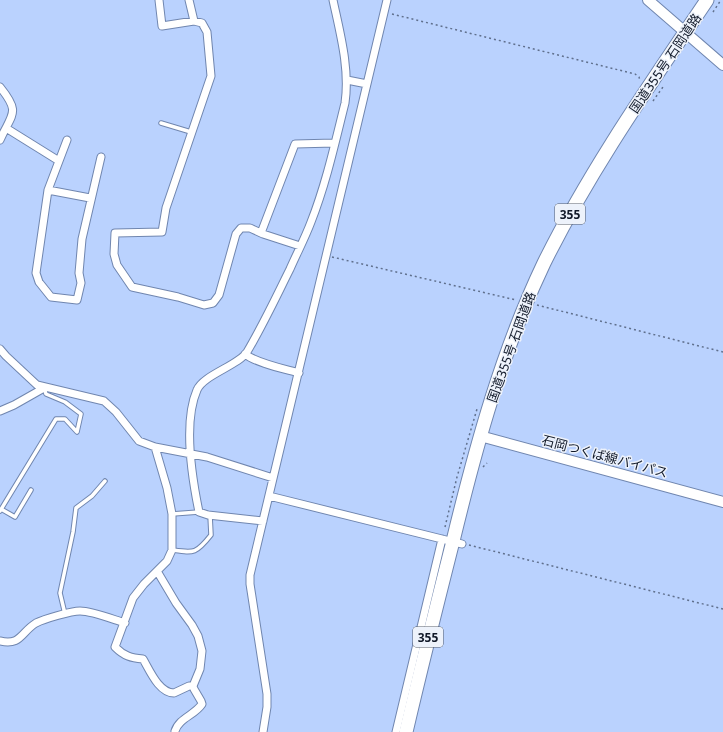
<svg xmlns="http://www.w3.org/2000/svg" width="723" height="732" viewBox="0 0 723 732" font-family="'Noto Sans','Noto Sans JP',sans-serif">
<rect width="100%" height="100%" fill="#bad2fe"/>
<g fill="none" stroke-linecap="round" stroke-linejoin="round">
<g stroke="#7086af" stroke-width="5.5">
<path id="lane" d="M161,123L191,132
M1,509L15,517L31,490
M0,511L56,419H65L77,432L81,414L65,402L46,394L44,388
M172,514L199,512
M172,550C194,553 196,554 211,535L210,515
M65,614L60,593L73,532L76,508L92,496L105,481"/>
</g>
<g stroke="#7086af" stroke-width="9">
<path id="street" d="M159,0L162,26L194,21L202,23L207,32L211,76L166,208L162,232L115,233L114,254L117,265L132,287L178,297L204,305L213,303L219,295L236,234L241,228H250L263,234L300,246
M189,0L194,21
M347,80L367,84
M0,87C21,113 12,113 0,140
M6,128L59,161
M67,140L48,190L36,273L39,282L51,297L77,300L81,283L79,273L82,239L101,157
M48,190L90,198
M261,233L295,144L334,143
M0,349L6,356L37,385L104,401L116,412L139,441L155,447L207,457L273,478
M245,354C256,363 285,369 299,373
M0,411L14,405L44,388
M155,447L167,488L172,514V550L167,561L144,584L133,598L115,647C124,656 131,658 143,659C150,671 159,693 174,693L189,686H193
M269,496L462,544
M263,521L208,515L199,512C192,478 183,422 197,390C203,375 239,365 247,352C263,325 276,297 290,269C297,253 305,238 311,222C326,184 335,143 345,103C350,69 340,33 333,0
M157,571L176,603L192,625L198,636L202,651L200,669L193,686L194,689L201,701L202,704C195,715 179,718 175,731
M0,641C21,646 21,632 36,623C44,619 71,611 80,611C92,611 112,619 125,623
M263,732L267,707V694L250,584V575L387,0
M396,732L442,539"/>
</g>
<g stroke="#7086af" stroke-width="12">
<path id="secondary" d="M648,0L723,65
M480,436L723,502"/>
</g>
<g stroke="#7086af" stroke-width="15">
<path id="highway" d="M406,732C421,668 437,604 453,541C476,446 502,351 544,263C590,170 649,86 707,0"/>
</g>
<path stroke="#60708d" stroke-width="1.5" stroke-dasharray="2 3" stroke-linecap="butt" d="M713,12L721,0
M392,14L635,74L639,77L640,81
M653,101L663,87
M332,257L516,300
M537,305L723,352
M483,467L487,463
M445,527L457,477L477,409
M469,545L723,609"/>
<use href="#lane" stroke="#fff" stroke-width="3.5"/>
<use href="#street" stroke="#fff" stroke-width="7"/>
<use href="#secondary" stroke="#fff" stroke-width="10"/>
<use href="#highway" stroke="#fff" stroke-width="13"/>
</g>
<g text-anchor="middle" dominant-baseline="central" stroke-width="3" stroke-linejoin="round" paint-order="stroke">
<g fill="#edf2fb" stroke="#535a68" stroke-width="1">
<rect x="555" y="204" width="30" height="20" rx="3"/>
<rect x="413" y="627" width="30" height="20" rx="3"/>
</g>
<g font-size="12" font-weight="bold" fill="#111929">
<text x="570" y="214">355</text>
<text x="428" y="637">355</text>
</g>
<g font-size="13" fill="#111929" stroke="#edf2fb">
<text transform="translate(665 63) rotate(-56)">国道355号 石岡道路</text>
<text transform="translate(511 347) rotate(-70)">国道355号 石岡道路</text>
<text transform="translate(605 456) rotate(15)">石岡つくば線バイパス</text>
</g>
</g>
</svg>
